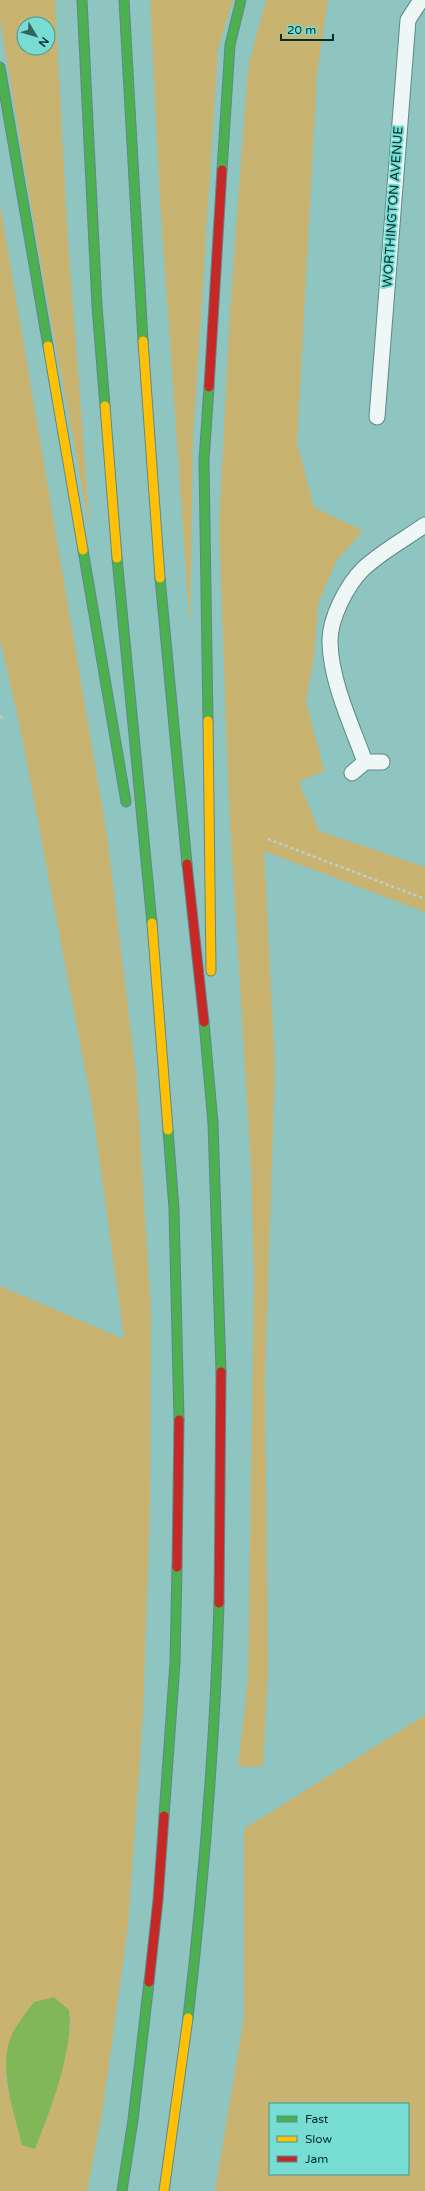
<svg xmlns="http://www.w3.org/2000/svg" width="425" height="2191" viewBox="0 0 425 2191" font-family="'Varela Round',sans-serif">
<rect width="100%" height="100%" fill="#8ec5c0"/>
<path fill="#c9b370" fill-rule="evenodd" d="M0,0H55L67,226L90,530L43,277L0,20ZM24,24H48V48H24Z
M150,0H233L218,48L193,438L190,629L160,200Z
M266,0H328L317,75L297,443L314,507L363,531L336,561L318,604L314,657L306,701L324,771L299,782L319,831L425,867V912L264,851L275,1067L265,1378L268,1671L263,1766L238,1767L248,1677L254,1279L251,1167L229,806L219,526L230,311L248,67Z
M0,204L107,836L136,1074L151,1312L150,1509L143,1715L128,1927L102,2114L87,2191H0V1286L124,1339L92,1106L20,727L0,639ZM71,2023L67,2049L47,2120L23,2145L5,2077Z
M425,1715V2191H215L244,2017V1829ZM270,2104H408V2174H270Z"/>
<path fill="#81b756" d="M54,1997L69,2010C74,2050 50,2111 35,2149L22,2145C14,2112 0,2075 9,2042C14,2027 25,2014 34,2002Z"/>
<g fill="none" stroke-linecap="round" stroke-linejoin="round">
<g stroke="#608886" stroke-width="17">
<path id="street" d="M377,417L408,20L421,0
M365,762C352,726 331,682 330,643C329,619 347,585 363,569C381,552 405,539 425,525
M352,773L365,762H382"/>
</g>
<g stroke="#608886" stroke-width="11">
<path id="fast" d="M82,0L97,306L105,406
M124,0L143,341
M0,67L48,346
M222,170L230,45L241,0
M83,550L126,802
M117,558L152,923
M160,578L187,864
M208,721L204,460L209,387
M204,1022L213,1123L221,1372
M168,1130L174,1209L179,1420
M164,1816L175,1663L177,1567
M188,2018C204,1880 215,1742 219,1603
M122,2191L133,2120L149,1982"/>
</g>
<g stroke="#608886" stroke-width="11">
<path id="slow" d="M143,341L160,578
M48,346L83,550
M105,406L117,558
M208,721L211,971
M152,923L168,1130
M164,2191L188,2018"/>
</g>
<g stroke="#608886" stroke-width="11">
<path id="jam" d="M209,387L222,170
M187,864L204,1022
M177,1567L179,1420
M219,1603L221,1372
M149,1982L158,1900L164,1816"/>
</g>
<path stroke="#bdcfce" stroke-width="2.5" stroke-dasharray="3 3" stroke-linecap="butt" d="M0,717L6,719
M268,839L425,899"/>
<use href="#street" stroke="#eef6f6" stroke-width="15"/>
<use href="#fast" stroke="#4caf50" stroke-width="9"/>
<use href="#slow" stroke="#ffc107" stroke-width="9"/>
<use href="#jam" stroke="#c62828" stroke-width="9"/>
</g>
<g text-anchor="middle" dominant-baseline="central" stroke-width="4" stroke-linejoin="round" paint-order="stroke">
<g font-size="13" fill="#002e2b" stroke="#77dcd4">
<text transform="translate(393 207) rotate(-86)">WORTHINGTON AVENUE</text>
</g>
</g>
<rect x="269" y="2103" width="140" height="72" fill="#77dcd4" stroke="#479690"/>
<rect x="277" y="2116" width="20" height="6" fill="#4caf50" stroke="#479690"/>
<text x="305" y="2123" font-size="12" fill="#002e2b">Fast</text>
<rect x="277" y="2136" width="20" height="6" fill="#ffc107" stroke="#479690"/>
<text x="305" y="2143" font-size="12" fill="#002e2b">Slow</text>
<rect x="277" y="2156" width="20" height="6" fill="#c62828" stroke="#479690"/>
<text x="305" y="2163" font-size="12" fill="#002e2b">Jam</text>
<g transform="translate(36 36) rotate(128)"><circle r="19" fill="#77dcd4" stroke="#479690"/>
<path d="M0-3L7 15L0 10L-7 15Z" fill="#32635f"/>
<text y="-6" font-size="11" font-weight="bold" text-anchor="middle" fill="#002e2b">N</text>
</g>
<path d="M281 34v6h52v-6" fill="none" stroke="#002e2b" stroke-width="2"/>
<text x="287" y="34" font-size="12" fill="#002e2b" stroke="#77dcd4" stroke-width="3" paint-order="stroke">20 m</text>
</svg>
